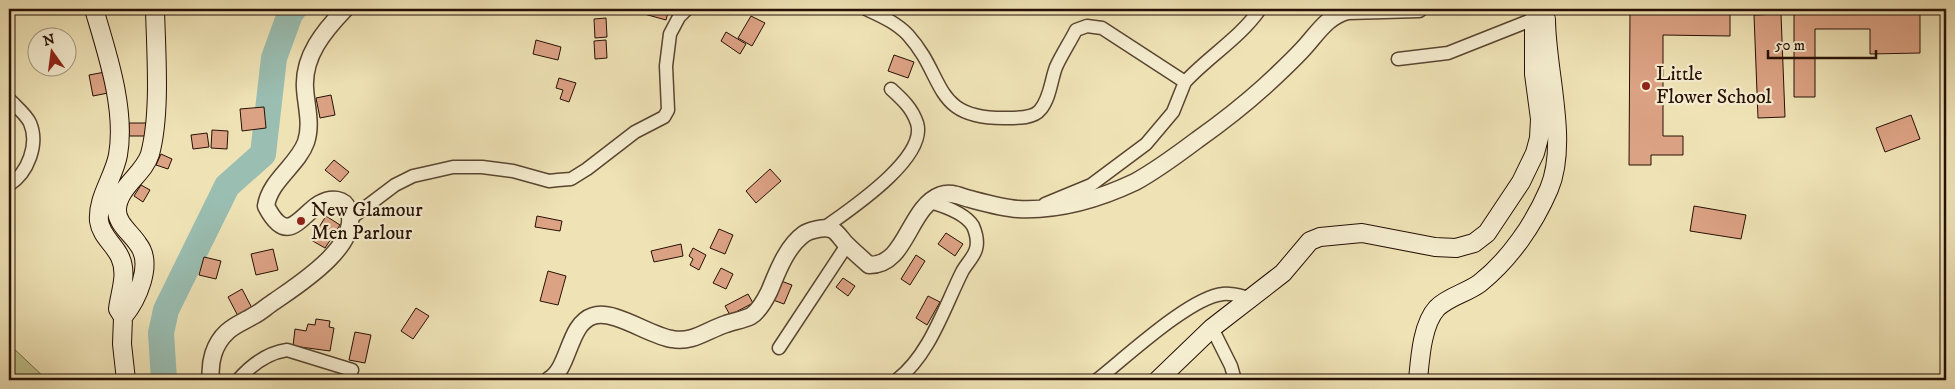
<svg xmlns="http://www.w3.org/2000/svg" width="1955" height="389" viewBox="0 0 1955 389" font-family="'IM FELL DW Pica',serif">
<rect width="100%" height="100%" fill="#efe3b6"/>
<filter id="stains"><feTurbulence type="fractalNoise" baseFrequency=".004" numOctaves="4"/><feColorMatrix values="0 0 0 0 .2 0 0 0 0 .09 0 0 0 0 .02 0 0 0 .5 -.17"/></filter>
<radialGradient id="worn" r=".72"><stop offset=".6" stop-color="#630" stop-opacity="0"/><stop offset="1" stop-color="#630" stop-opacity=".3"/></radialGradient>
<path fill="#bfc28a" stroke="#736947" d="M9,344L46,379L47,380H9Z"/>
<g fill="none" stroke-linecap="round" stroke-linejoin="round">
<path stroke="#9abeb2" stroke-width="26" d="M164,380L161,333L166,310L227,186L263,154L274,58L290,14L294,9"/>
</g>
<path fill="#dca284" stroke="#271004" d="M638,9H669L666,20L637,12Z
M1630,9H1730V36L1663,35V136H1683V155H1651V165H1629Z
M1794,10H1920V53L1870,54V29H1815V97H1794Z
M1781,14L1785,117L1758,118L1754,15Z
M751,16L765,23L752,46L738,38Z
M606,18L607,37L595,38L594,19Z
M726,32L746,44L740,54L721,41Z
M536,40L561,47L558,60L533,54Z
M606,40L607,58L595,59L594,41Z
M894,55L914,62L908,78L888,71Z
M105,72L108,93L93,96L89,75Z
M559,78L576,83L569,102L560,99L563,90L556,88Z
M331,95L335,115L320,118L316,98Z
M264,107L266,128L242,131L240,109Z
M1911,115L1920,139L1885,152L1876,128Z
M129,123H149V136H129Z
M212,130L228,131L227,149L211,148Z
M207,133L209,147L193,149L191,135Z
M161,154L172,159L168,169L156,165Z
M334,160L349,172L340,182L325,170Z
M770,169L781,181L756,203L746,191Z
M141,185L150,190L143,202L134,196Z
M1694,206L1746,215L1741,239L1690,231Z
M326,216L340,225L325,248L311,240Z
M537,216L562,221L560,231L535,227Z
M719,229L733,235L725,254L710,248Z
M946,233L963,244L955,256L938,244Z
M681,244L683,256L654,262L651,251Z
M693,248L706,255L699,270L690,265L693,259L689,256Z
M273,249L278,270L256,275L251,254Z
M916,255L925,261L910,285L901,279Z
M204,257L221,261L216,279L199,275Z
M721,268L733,274L726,289L713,283Z
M548,271L566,276L558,305L540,301Z
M843,278L855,286L848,296L836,287Z
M781,281L792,285L784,304L773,300Z
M242,289L252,308L238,316L228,297Z
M748,294L753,303L730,315L725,306Z
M928,296L940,302L927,325L916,318Z
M416,308L429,316L413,339L401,331Z
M316,319L330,321L329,327L334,328L330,351L293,346L295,329L306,331L308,324L315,325Z
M355,332L371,335L365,363L349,360Z
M179,376H190V380H179Z
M192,376H203V380H192Z"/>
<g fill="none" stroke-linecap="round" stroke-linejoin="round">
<g stroke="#594530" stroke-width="15">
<path id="minor" d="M866,9C881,16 897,23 908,35C947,78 931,120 1008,118C1018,118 1034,118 1040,110C1050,99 1051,80 1056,67C1062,54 1070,42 1076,30L1087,26L1102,28L1185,82L1173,112L1146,144L1091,185L1045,204
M1398,59L1448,53L1534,19
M1185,82C1209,56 1240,38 1260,9
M9,99C15,106 26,114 30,123C39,144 28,173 9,185
M350,219L395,185L413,176L431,172L453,167H482L513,171L549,181L558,180L571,179L587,169L635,132L664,117L668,110L666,66L670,34L679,17L687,9
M824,228C849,210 928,158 917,123C912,108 902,99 891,89
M1212,328L1231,366L1235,380
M779,348L847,245
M238,380C251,365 267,353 287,350L352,370
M897,380C930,354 944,308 962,272C966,264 974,257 976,249C978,242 976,233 973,226C965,213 944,206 930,202
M1097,380C1125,358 1190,297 1223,294C1232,293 1241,296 1250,298"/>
</g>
<g stroke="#594530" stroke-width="19">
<path id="tertiary" d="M211,380C209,362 214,344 227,332C234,325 245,321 253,316C261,312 267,306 275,301C298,285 363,244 348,209C346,204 343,201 337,200C305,195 293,258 266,206C270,180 298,165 306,142C312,124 306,106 305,88C303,56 324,31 345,9
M549,380C570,368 568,324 593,316C614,309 650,336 672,339C693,343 707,330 726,324C734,321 743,320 751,316C759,311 765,300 769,292C777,273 786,247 804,234C808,231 814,230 818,229C823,228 829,228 833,230C838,233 842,240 846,244C853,251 861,258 869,265C907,266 908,207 941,195C951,191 961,197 970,199C985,203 1003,208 1018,209C1058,211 1099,199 1135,182C1157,170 1177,155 1197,140C1221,123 1244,105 1265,86C1278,74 1291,62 1303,49C1317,34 1327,16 1348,11L1419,9"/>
</g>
<g stroke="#271004" stroke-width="20">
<path id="secondary" d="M94,9C107,53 126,109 118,155C114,177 97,198 99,221C101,236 114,244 120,257C128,274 120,292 118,309L123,317L122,344L126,380
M123,317C137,300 154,264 138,244C131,233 116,223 117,209C118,187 144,174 150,154C161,113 156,52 155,9
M1158,380L1212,328L1283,273L1310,241L1320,237L1362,233L1435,247L1456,248L1474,243L1487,233L1521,182L1535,153L1539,138L1540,119L1534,74V19L1541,9
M1418,380C1420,359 1422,324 1437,308C1449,296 1467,293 1480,283C1510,259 1534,224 1549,189C1569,142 1546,70 1546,19"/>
</g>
<use href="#minor" stroke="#f5edd0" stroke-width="12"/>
<use href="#tertiary" stroke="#f5edd0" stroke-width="16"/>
<use href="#secondary" stroke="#f5edd0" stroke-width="18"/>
</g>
<g fill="#8f2418" stroke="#f5edd0" stroke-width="2">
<circle cx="1646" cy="86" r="5"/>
<circle cx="301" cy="221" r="5"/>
</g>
<g text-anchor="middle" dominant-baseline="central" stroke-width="4.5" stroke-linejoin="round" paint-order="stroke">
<g font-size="20" fill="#271004" stroke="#f5edd0" text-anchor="start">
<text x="1656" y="74">Little<tspan x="1656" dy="23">Flower School</tspan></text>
<text x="311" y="210">New Glamour<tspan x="311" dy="23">Men Parlour</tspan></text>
</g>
</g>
<rect width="1955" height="389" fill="none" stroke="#efe3b6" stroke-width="30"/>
<rect x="10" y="10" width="1935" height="369" fill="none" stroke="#271004" stroke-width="2.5"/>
<rect x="15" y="15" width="1925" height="359" fill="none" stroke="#271004"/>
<g transform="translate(52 52) rotate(346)"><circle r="24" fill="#f5edd0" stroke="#a3957e"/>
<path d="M0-4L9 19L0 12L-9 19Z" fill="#8f2418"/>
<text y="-8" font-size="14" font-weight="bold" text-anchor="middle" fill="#271004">N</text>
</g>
<path d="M1768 50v8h108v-8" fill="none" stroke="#271004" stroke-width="2.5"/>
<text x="1775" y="50" font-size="15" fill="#271004" stroke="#f5edd0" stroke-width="4" paint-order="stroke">50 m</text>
<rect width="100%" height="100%" filter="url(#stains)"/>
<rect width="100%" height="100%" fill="url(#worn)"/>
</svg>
